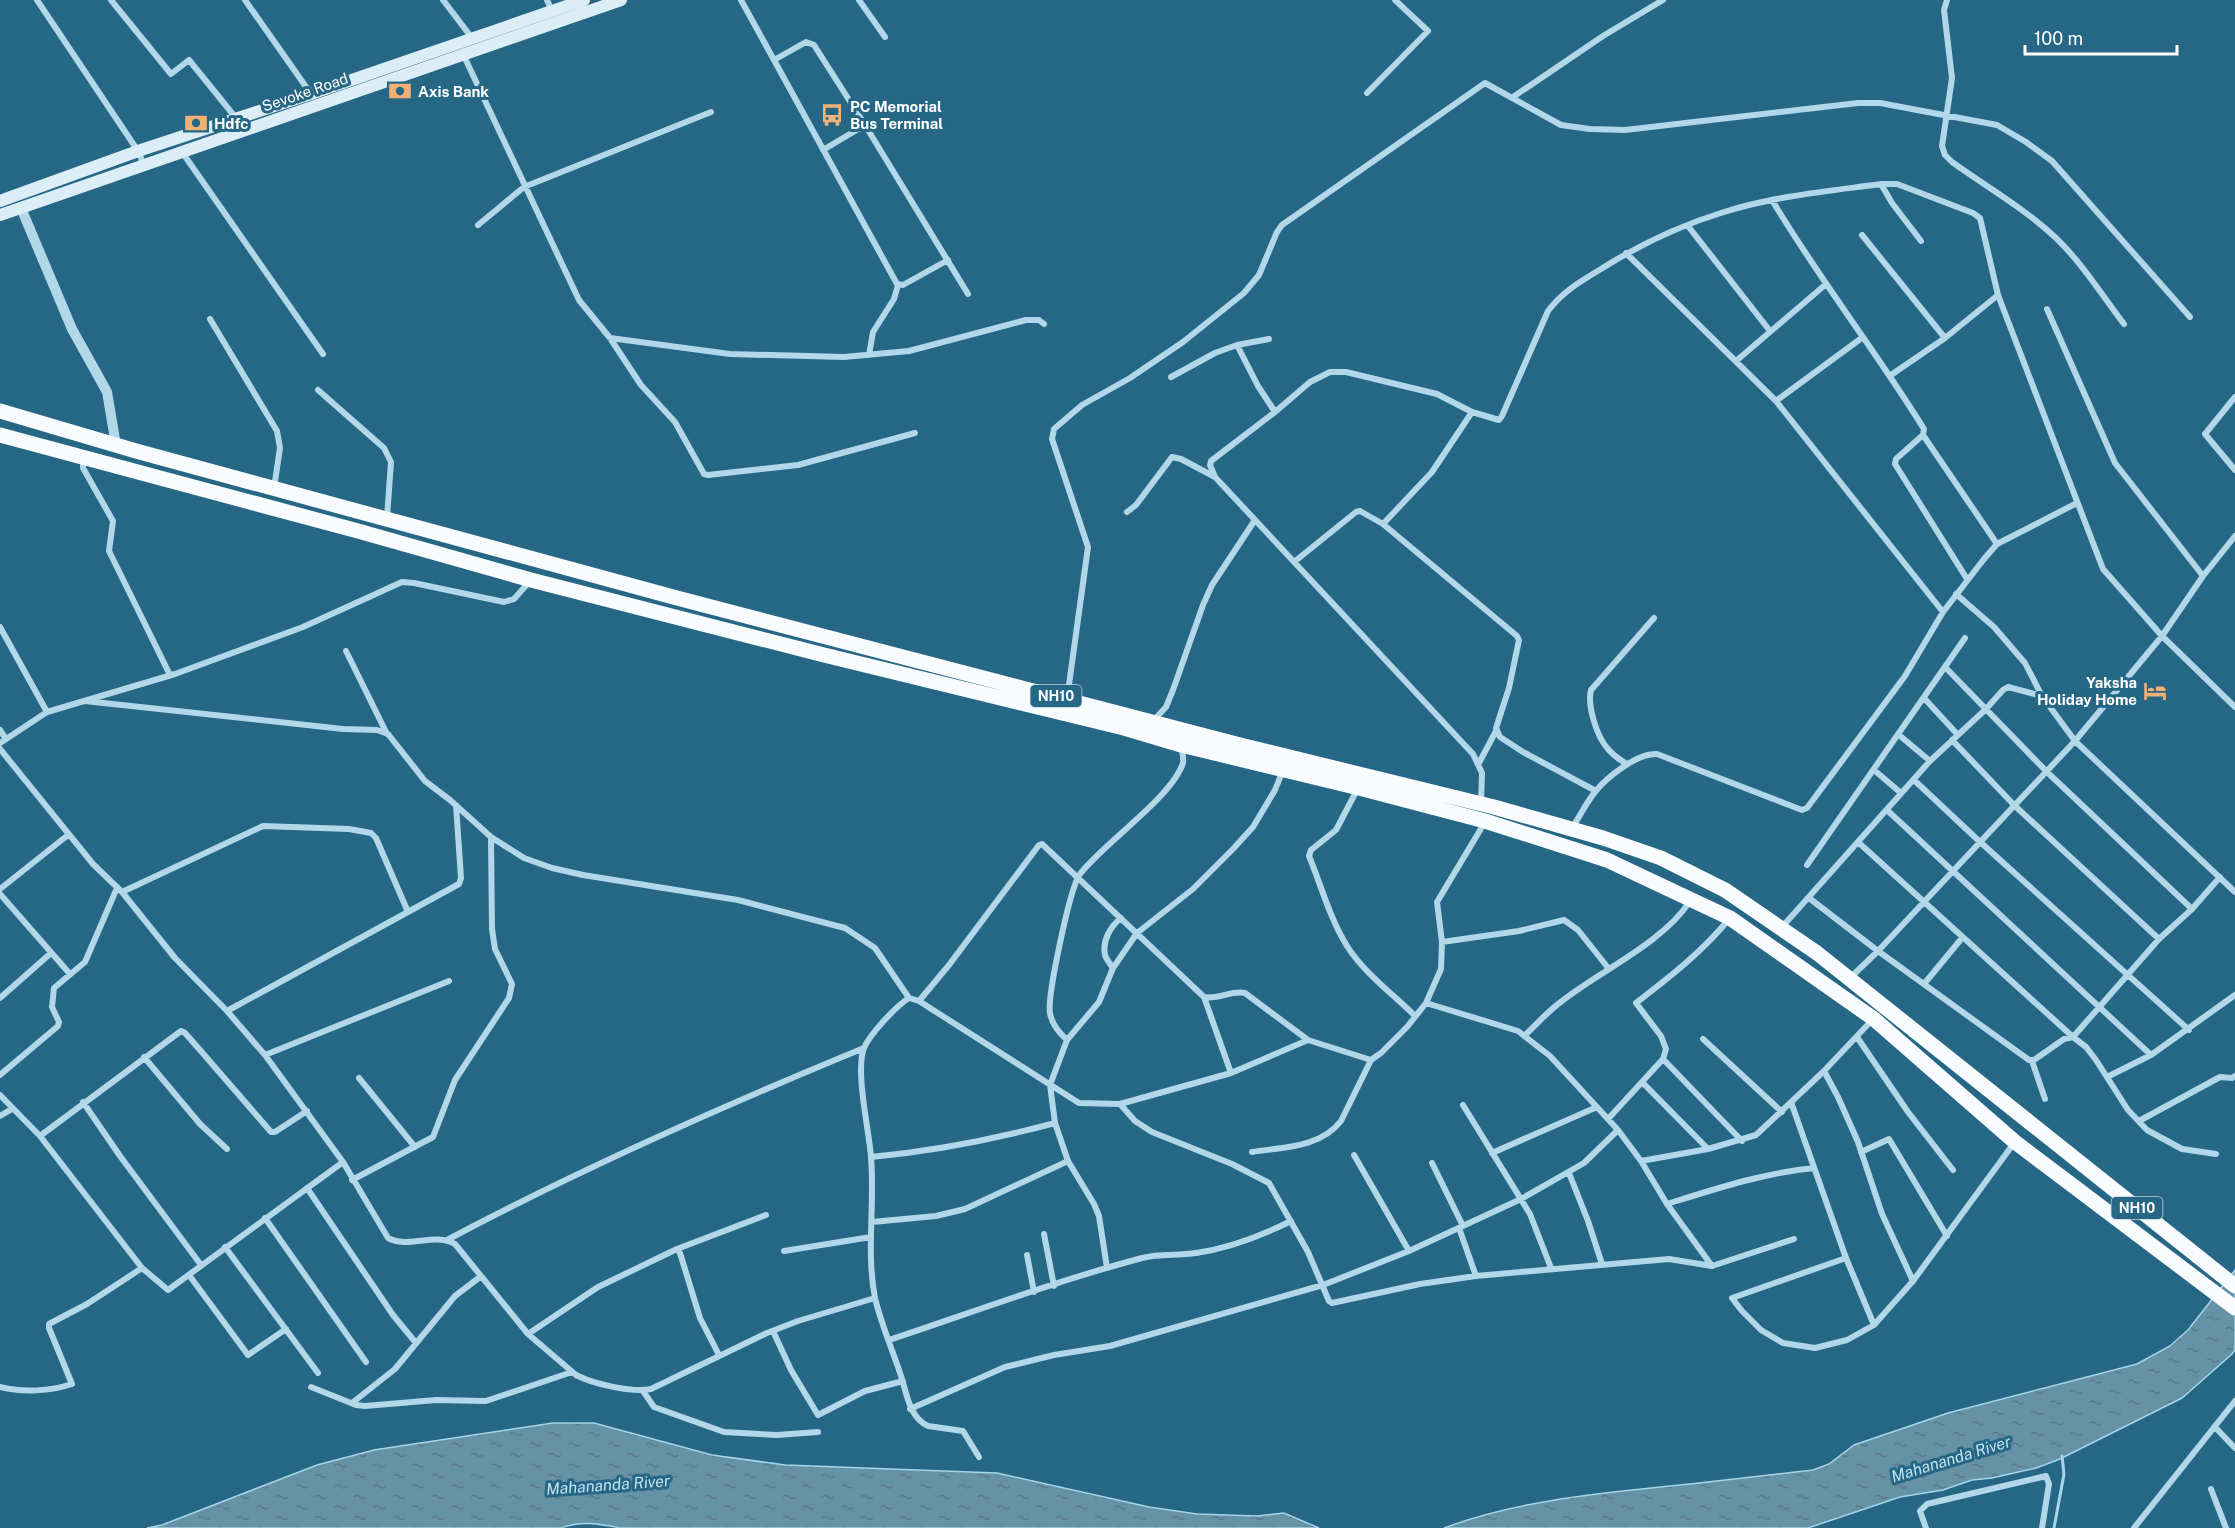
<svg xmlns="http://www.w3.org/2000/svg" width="2235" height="1528" viewBox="0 0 2235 1528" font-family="'Public Sans',sans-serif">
<defs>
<pattern id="water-ripples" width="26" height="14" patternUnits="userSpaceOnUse" patternTransform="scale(1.5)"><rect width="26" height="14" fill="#6692a6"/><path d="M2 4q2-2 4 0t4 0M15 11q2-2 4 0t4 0" fill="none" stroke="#5d7a86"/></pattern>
</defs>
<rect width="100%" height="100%" fill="#266786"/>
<path fill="url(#water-ripples)" stroke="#a5d5e9" stroke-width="1.5" d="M2235,1270V1350L2232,1354L2182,1398L2060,1459L2036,1468L1992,1478L1972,1480L1943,1490L1900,1497L1808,1528H1444C1523,1498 1616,1492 1699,1483C1737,1479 1775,1474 1813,1470L1829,1464L1854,1445L1948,1413L2137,1364L2170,1346L2188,1330Z
M553,1423H594L712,1455L785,1465L997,1473L1149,1507L1197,1514L1257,1516L1284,1513L1319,1528H621C600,1524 581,1520 561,1528H147L162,1525L317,1465L374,1450Z"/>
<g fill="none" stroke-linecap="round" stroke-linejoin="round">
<path stroke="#a5d5e9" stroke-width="3" d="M2054,1528L2064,1474L2062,1456"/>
<path stroke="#b1d7e8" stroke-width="6" d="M37,0L138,151L144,165
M111,0L171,74L189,60L236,118
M245,0L311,94
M443,0L472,38
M547,0L552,11
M741,0L774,60L806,42L814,45L865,125L968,294
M859,0L885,37
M1947,0L1944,10L1952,78L1942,146L1945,155L1952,162C1987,187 2024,208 2056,238C2082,263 2102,295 2124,324
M463,54L579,300L610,338L641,385L675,422L704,474L708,475L798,465L915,433
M774,60L897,284L903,285L948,260
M1367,93L1428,31L1395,0
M1513,97L1603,36L1663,0
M823,150L865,125
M182,152L323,354
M1881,184L1892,203L1921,241
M1772,200C1819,279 1876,351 1924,429L1923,435L1896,459L1895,464L1967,579
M478,225L524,187L711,112
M1688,226L1770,331
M1862,235L1945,338
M1626,253L1776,401L1943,612
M2047,309L2115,463L2203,576
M210,319L277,431L280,448L274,488
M610,338L730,354L844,357L909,351L1026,320H1039L1044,324
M1269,339L1237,345L1258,386L1275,412
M869,355L873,332L894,299L898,285
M1736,361L1825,285
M1891,375L1945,338L1998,295
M1171,377L1215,353L1237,345
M318,390L384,448L391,462L387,518
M2235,397L2205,434L2235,470
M1776,401L1863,337
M1923,435L1997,544
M83,457V468L113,521L109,551L170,675
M1127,512L1136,505L1172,457L1181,459L1215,477
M1383,524L1432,472L1472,412
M1294,562L1356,512L1360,511L1383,524L1517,636L1519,640L1509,688L1496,728L1500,737L1523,752L1596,791
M1956,594L1994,627L2025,663L2042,696L2075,741L2235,892
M0,627L47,712
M346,651L387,734
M1946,668L2047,772L2192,909
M1924,698L1958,735
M1067,699L1088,547L1052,439L1054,429L1082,405L1130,378L1183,342L1244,293L1259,275L1277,232L1282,225L1485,83L1561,125L1590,129L1625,130L1858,103H1880L1997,125L2026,142L2052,161L2190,317
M85,701L343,729L377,730L388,734L425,781L450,800L491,837L524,858L552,868L583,875L738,900L845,928L875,948L909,998
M1153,721L1166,707L1173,690L1203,605L1212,585L1255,520
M0,730L6,739
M1899,735L1930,761
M1952,740L2015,806L2159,939
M0,743L47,712L175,674L303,627L402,582L414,583L504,602L514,599L531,580
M0,749L93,864L122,892L175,958L227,1011L265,1055L343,1162L388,1238C408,1249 435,1232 455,1244L528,1334L576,1375C593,1384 633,1393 651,1389L767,1333L798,1321L875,1298
M1479,763L1496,731
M1627,764C1620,760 1613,755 1608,749C1597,737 1587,706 1591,690L1654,618
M1874,770L1901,793
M1914,780L1979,841L2189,1030
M1358,788L1336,830L1311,850L1309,856C1321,885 1330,919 1347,946C1364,973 1393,994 1415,1016
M1481,803L1482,773L1473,754L1215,477L1210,465L1211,461L1275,412L1310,382L1330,372H1346L1437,394L1472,412L1499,420L1502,416L1548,311C1562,292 1581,281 1601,269C1639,245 1681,225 1724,212C1775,196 1829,191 1881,184H1897L1973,213L1980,218L1998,295L2103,569L2162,636L2235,707
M1887,810L2151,1055
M1572,828C1580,816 1586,803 1595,792C1607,777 1637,753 1657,754L1802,810L1807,808L1905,676L1943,612L1984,559L1997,544L2077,503
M1858,842L2073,1037L2159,939L2192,909L2220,877
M1807,865L1965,638
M0,889L68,835
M122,892L263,826L349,829L371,833L376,838L408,912
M0,894L70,974
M1809,898L1878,951L2029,1060H2034L2064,1039L2073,1037L2086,1047L2096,1060L2128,1110L2147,1130L2182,1149L2216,1154
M1782,927L1930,761L1986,709L2003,690L2008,687L2042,696
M1442,942L1519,931L1564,920L1578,930L1609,969
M1113,968C1111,965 1106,959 1105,955C1102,940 1111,926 1121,918
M1850,978L1878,951L2075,741L2162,636L2203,576L2235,536
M1924,984L1962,938
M1204,997L1231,1073
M0,998L51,953
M919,1001L949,965L1039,845L1042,844L1204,997C1219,1000 1231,990 1245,993L1308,1040
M1426,1003L1518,1031L1550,1056L1618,1130L1641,1161L1667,1204L1712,1266
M227,1011L459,884L461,878L456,805
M1524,1036C1537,1024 1548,1011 1562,1001C1600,971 1664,942 1690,901
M1857,1037L1908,1112L1953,1170
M1703,1039L1782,1112
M1067,1040C1059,1032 1052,1025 1050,1013C1047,997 1070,887 1080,874C1105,842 1172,797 1183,763C1184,758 1182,751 1181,745
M265,1055L449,981
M144,1057L200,1124L227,1149
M1663,1059L1742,1141
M2032,1061L2045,1099
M1824,1071L1838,1097L1858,1142L1882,1214L1913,1281
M0,1075L58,1026L59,1022L52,1007L54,988L85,962L117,888
M2107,1077L2151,1055L2235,995
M359,1078L415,1147
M1642,1082L1708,1149
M0,1095L40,1136L142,1268L168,1290L343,1162
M83,1102L120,1156L201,1265
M1791,1102L1846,1258L1874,1325
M1120,1104L1135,1121L1152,1132L1232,1164L1269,1183L1308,1252L1329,1301L1332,1303L1420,1284L1476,1276L1669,1259L1712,1266L1794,1239
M1463,1105L1530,1214L1551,1268
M0,1116L12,1109
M1608,1119L1663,1059L1666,1049L1661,1036L1636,1003C1671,976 1701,953 1730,918
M2139,1121L2220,1077L2232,1078L2235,1076
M40,1136L181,1031L185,1033L200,1050L271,1132H275L307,1111
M1252,1152C1283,1147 1320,1148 1341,1121L1371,1060
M1861,1152L1889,1139L1947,1236
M1492,1153L1597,1107
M1354,1155L1409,1251
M871,1157C934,1151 995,1139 1055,1123
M1641,1161L1708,1149L1756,1135L1824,1071L1873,1019
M1432,1163L1463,1226
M1569,1173L1588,1221L1602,1264
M352,1180L433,1137L455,1080L509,998L512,984L495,949L492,929L491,837
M307,1188L393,1315L416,1343
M1667,1204C1715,1189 1763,1173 1814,1168
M265,1218L366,1362
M872,1222L936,1216L965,1209L1068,1161
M1459,1228L1476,1276
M1044,1234L1054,1286
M447,1240C582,1168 723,1106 864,1048
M225,1247L318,1373
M677,1249L766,1215
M784,1251L871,1237
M1027,1255L1034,1292
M1846,1258L1732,1298L1742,1311L1761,1330L1783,1343L1815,1348L1847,1340L1874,1325L1913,1281L2014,1143
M1107,1268L1099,1216L1094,1204L1068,1161L1055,1123L1050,1085L1067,1040L1099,1002L1113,968L1137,933L1193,889L1233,849L1253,827L1275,790L1283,770
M189,1275L248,1355L286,1329
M773,1331L791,1370L818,1415L865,1391L903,1381
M528,1334L598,1287L677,1249L680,1253L700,1318L719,1355
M889,1340C973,1312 1056,1281 1142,1258C1160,1253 1178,1256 1196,1253C1230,1248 1261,1236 1291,1221
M0,1387C22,1393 51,1391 72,1384L49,1328V1324L87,1304L142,1268
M311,1387L356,1405L365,1406L436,1400L486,1401L572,1372
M643,1391L654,1407L724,1432L777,1435L818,1432
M352,1403L395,1369L455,1296L480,1277
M910,1409L1005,1367L1054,1355L1110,1346L1323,1285L1409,1251L1521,1199L1584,1163L1618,1130
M2215,1427L2235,1448
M979,1457L963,1431L928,1426C909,1417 907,1394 901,1376C893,1351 881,1324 875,1298C866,1252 875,1204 871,1157C869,1129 855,1072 864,1048C870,1034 896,1006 909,998L919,1001L1079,1103L1120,1104L1231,1073L1308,1040L1371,1060L1381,1053L1407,1027L1426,1003L1441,969L1442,942L1437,902L1485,822
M2211,1489L2226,1528
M1926,1528L1920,1511L1927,1504L2046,1476L2049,1484L2042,1528
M2134,1528L2235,1401"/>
<path stroke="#b1d7e8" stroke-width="10" d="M21,208L72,329L107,392L116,445"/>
<path stroke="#dbeef7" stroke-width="12" d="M0,201L138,151L311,94L584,0
M0,215L621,0"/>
<path stroke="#f9fcfe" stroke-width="15" d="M0,411L136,451L677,598L1244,746L1494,807L1603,838L1661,858L1725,890L1817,953L2235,1286
M0,435L358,531L531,580L824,655L1124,728L1181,745L1359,788L1485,821L1607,860L1730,918L1874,1019L2015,1142L2235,1308"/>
</g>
<defs>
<g id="bank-bare" transform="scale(1.8)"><path d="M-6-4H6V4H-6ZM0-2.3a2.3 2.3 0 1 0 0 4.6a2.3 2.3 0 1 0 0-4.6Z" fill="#f1b076" stroke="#266786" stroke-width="2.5" paint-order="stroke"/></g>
<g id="bus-bare" transform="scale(1.8)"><path d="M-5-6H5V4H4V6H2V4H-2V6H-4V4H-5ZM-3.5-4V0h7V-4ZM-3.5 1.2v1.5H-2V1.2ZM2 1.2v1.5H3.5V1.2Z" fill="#f1b076" stroke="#266786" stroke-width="2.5" paint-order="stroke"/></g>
<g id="hotel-bare" transform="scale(1.8)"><path d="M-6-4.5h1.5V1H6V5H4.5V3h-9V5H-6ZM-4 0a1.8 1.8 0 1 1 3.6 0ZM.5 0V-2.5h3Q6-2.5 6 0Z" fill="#f1b076" stroke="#266786" stroke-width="2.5" paint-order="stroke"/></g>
</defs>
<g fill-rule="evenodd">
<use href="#bank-bare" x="400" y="91"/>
<use href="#bus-bare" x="832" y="115"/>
<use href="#bank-bare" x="196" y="123"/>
<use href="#hotel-bare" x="2155" y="691"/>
</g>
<g text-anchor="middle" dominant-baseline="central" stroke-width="6" stroke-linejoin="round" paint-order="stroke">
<g fill="#266786" stroke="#bed1db" stroke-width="1.5">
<rect x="1030.5" y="685" width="51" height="22" rx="4.5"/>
<rect x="2111.5" y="1197" width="51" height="22" rx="4.5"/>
</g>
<g font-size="14" font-weight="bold" fill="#fff">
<text x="1056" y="696">NH10</text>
<text x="2137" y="1208">NH10</text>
</g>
<g font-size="15" font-weight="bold" fill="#fff" stroke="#266786" text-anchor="start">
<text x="418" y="91">Axis Bank</text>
<text x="850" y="106">PC Memorial<tspan x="850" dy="17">Bus Terminal</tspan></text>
<text x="214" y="123">Hdfc</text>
<text x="2137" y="682" text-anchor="end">Yaksha<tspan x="2137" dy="17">Holiday Home</tspan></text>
</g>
<g font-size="15" fill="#fff" stroke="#266786">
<text transform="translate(305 92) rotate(-19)">Sevoke Road</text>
</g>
<g font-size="16" font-style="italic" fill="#bfe2f0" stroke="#266786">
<text transform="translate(1951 1459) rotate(-17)">Mahananda River</text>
<text transform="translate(608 1485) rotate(-4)">Mahananda River</text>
</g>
</g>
<path d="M2025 45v9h152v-9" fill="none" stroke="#ffffff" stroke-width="3"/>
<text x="2034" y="45" font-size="18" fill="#ffffff" stroke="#266786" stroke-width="4.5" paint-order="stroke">100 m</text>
</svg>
